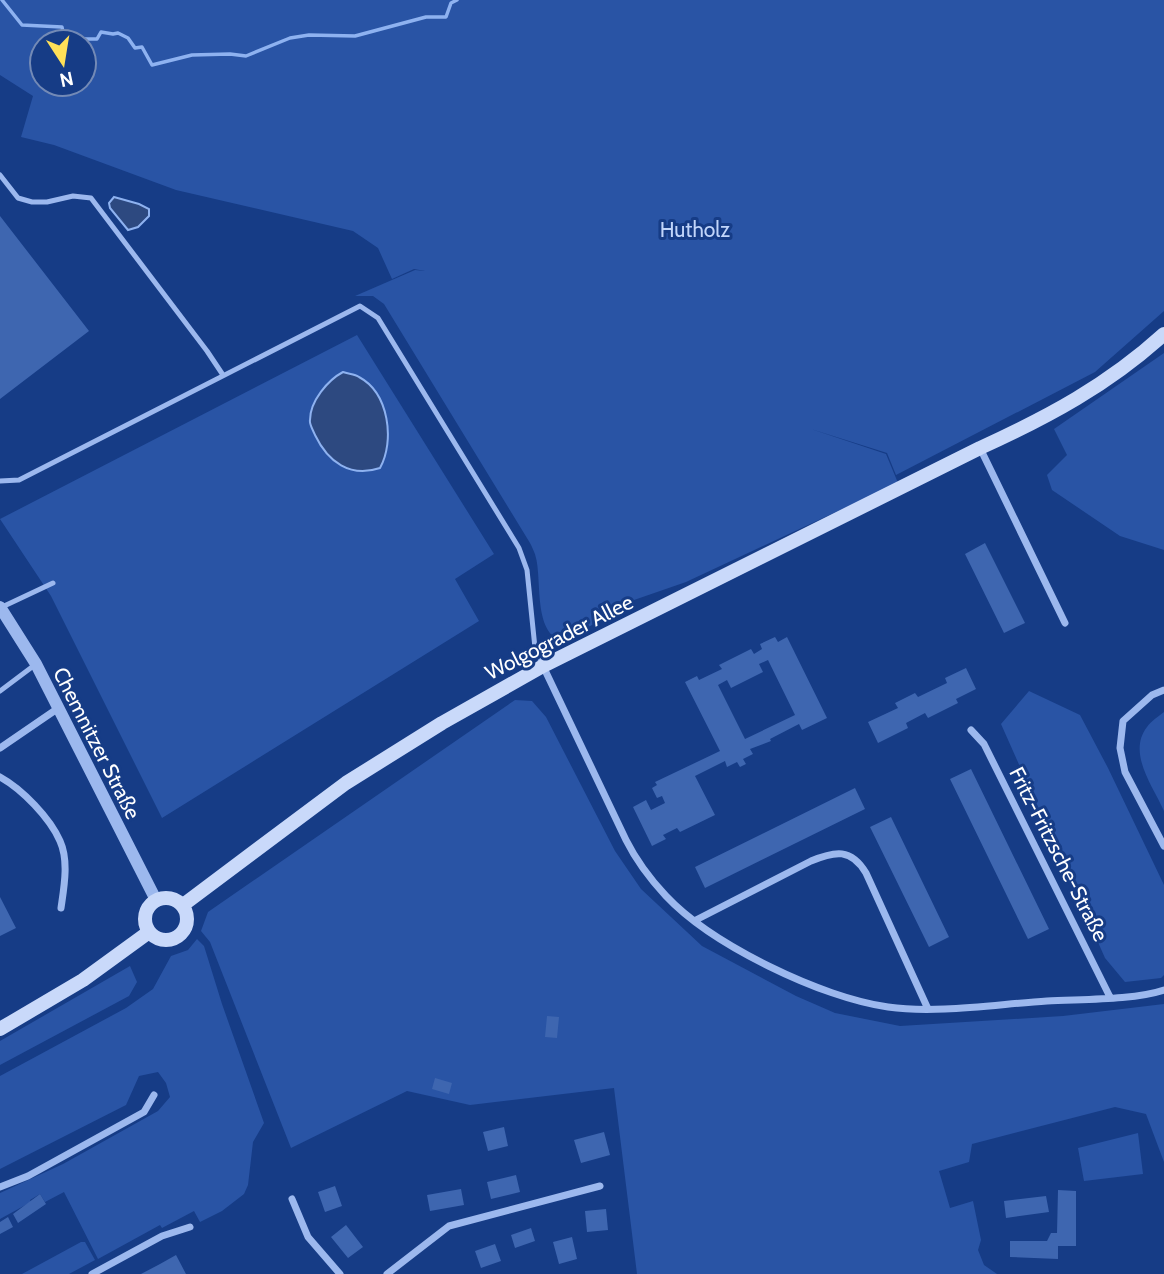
<svg xmlns="http://www.w3.org/2000/svg" width="1164" height="1274" viewBox="0 0 1164 1274" font-family="Cabin,sans-serif">
<rect width="100%" height="100%" fill="#163c86"/>
<path fill="#2954a5" fill-rule="evenodd" d="M0,0H1164V311L1095,372L896,475L887,453L811,429L886,454L898,483L686,582L634,600L565,641C533,637 542,582 536,558C535,553 532,547 530,543L384,304L373,296H355L415,270L425,271L414,269L392,279L378,248L353,231L176,190L54,145L21,137L33,96L0,75ZM42,42H84V84H42Z
M357,335L494,554L455,579L479,621L162,818L51,596L0,519Z
M1164,353V550L1120,536L1052,490L1047,475L1067,455L1054,429Z
M1029,691L1080,715L1108,768L1164,885V975L1161,978L1125,982L1105,958L1001,724Z
M515,700L532,701L546,717L615,851L641,889L702,946L796,996L835,1013L900,1026L1063,1016L1164,1004V1162L1146,1114L1115,1107L972,1144L969,1162L939,1171L950,1208L973,1201L981,1240L978,1250L984,1265L997,1274H637L614,1088L470,1105L407,1091L291,1148L210,942L201,931L208,912Z
M1164,712V811C1153,786 1127,753 1147,727C1151,721 1159,716 1164,712Z
M197,939L204,946L222,1004L264,1123L253,1142L248,1185L244,1194L222,1211L200,1222L194,1211L162,1228L160,1225L98,1259L64,1192L45,1202L40,1194L30,1200L31,1202L0,1219V1193L63,1164L158,1111L170,1097L166,1083L158,1072L139,1076L126,1105L0,1169V1076L126,1008L153,989L171,956L188,950Z
M130,966L137,982L129,996L0,1065V1041Z
M1138,1133L1143,1174L1084,1181L1078,1148Z
M81,1242H85L95,1260L69,1274H22Z"/>
<path fill="#2d4980" stroke="#8eb2f0" stroke-width="2" d="M114,197L139,204L149,209V216L138,227L128,230L110,208L109,203Z
M343,372C348,374 355,374 359,377C389,393 395,441 380,468C350,478 328,462 315,435C313,430 309,424 310,420C310,401 328,380 343,372Z"/>
<g fill="none" stroke-linecap="round" stroke-linejoin="round">
<path stroke="#8eb2f0" stroke-width="3.5" d="M2,0L22,25L62,27L64,37L68,39H97L101,32L113,34L118,33L128,38L135,48L142,47L152,65L192,55L230,54L246,56L290,38L309,35L355,36L426,17H446L451,3L457,0"/>
</g>
<path fill="#3e66b0" fill-rule="evenodd" d="M0,216L89,331L0,399Z
M985,543L1025,623L1004,633L965,554Z
M775,637L778,642L787,637L827,718L802,730L799,724L770,739L771,741L750,749L753,754L743,759L746,764L740,767L737,762L727,767L725,761L695,776L715,815L680,832L677,828L663,835L666,839L652,846L633,807L646,800L651,810L665,803L662,796L657,798L652,788L657,785L655,782L720,751L685,682L697,676L699,680L722,669L719,665L751,649L754,654L762,649L760,644ZM768,660L795,715L745,739L718,685L727,680L731,688L763,672L759,664Z
M966,668L976,689L956,699L958,703L928,718L925,713L906,723L908,728L878,743L868,722L898,708L895,703L915,693L918,697L947,683L945,678Z
M971,769L1049,929L1028,939L950,779Z
M855,788L865,809L705,888L695,867Z
M891,817L949,937L929,947L870,827Z
M0,897L16,928L0,936Z
M547,1016L559,1017L557,1038L545,1037Z
M435,1078L452,1083L449,1094L432,1089Z
M504,1127L508,1146L488,1151L483,1132Z
M604,1132L610,1155L581,1163L574,1140Z
M516,1175L520,1192L491,1199L487,1182Z
M335,1186L342,1206L325,1212L318,1192Z
M461,1189L464,1205L430,1211L427,1195Z
M1058,1190L1076,1191V1246H1058V1259L1010,1257V1241H1047L1051,1233H1057Z
M40,1194L46,1204L18,1223L13,1214Z
M1046,1196L1049,1212L1006,1218L1004,1201Z
M606,1209L608,1230L587,1232L585,1211Z
M8,1217L13,1227L0,1234V1222Z
M346,1225L363,1247L348,1258L331,1237Z
M531,1228L535,1241L515,1248L511,1235Z
M572,1237L577,1259L559,1264L553,1242Z
M495,1244L501,1261L481,1268L475,1251Z
M176,1255L186,1274H141L160,1264Z"/>
<g fill="none" stroke-linecap="round" stroke-linejoin="round">
<path stroke="#9cb8ee" stroke-width="5" d="M0,175L18,198L32,202H47L73,196L91,198L207,351L223,375
M0,481L19,480L360,306L378,318L519,548L527,570L535,648L542,664
M2,607L53,583
M0,691L36,664"/>
<path stroke="#9cb8ee" stroke-width="7" d="M980,448L1065,623
M543,666L626,840C636,860 651,880 666,896C712,945 822,998 888,1007C936,1014 998,1004 1047,1001C1080,999 1135,1000 1164,990
M1164,690L1152,695L1123,721L1120,748L1125,772L1164,846
M971,730L984,744L1110,997
M0,748L57,709
M0,777C22,789 50,818 60,841C69,861 64,887 61,908
M694,921L811,861C835,851 851,848 866,873L928,1009
M0,1187L28,1176L144,1112L154,1095
M292,1199L308,1237L340,1274
M92,1274L162,1236L190,1227
M387,1274L449,1226L600,1186"/>
<path stroke="#9cb8ee" stroke-width="12" d="M0,607L36,664L156,900"/>
<path stroke="#c9d9fa" stroke-width="14" d="M145 919a21 21 0 1 1 42 0a21 21 0 1 1-42 0Z
M183,905L346,783L442,723L543,666L980,448C1048,417 1108,385 1164,334
M0,1029L83,980L149,932"/>
</g>
<g text-anchor="middle" dominant-baseline="central" stroke-width="6" stroke-linejoin="round" paint-order="stroke">
<g font-size="21" fill="#c1d5fa" stroke="#163c86">
<text x="695" y="229">Hutholz</text>
</g>
<g font-size="21" fill="#fff" stroke="#163c86">
<text transform="translate(559 637) rotate(-27)">Wolgograder Allee</text>
<text transform="translate(97 743) rotate(63)">Chemnitzer Straße</text>
<text transform="translate(1059 854) rotate(63)">Fritz-Fritzsche-Straße</text>
</g>
</g>
<g transform="translate(63 63) rotate(168)"><circle r="33" fill="#163c86" stroke="#738ab6" stroke-width="2"/>
<path d="M0-5L12 26L0 18L-12 26Z" fill="#ffe058"/>
<text y="-10" font-size="19" font-weight="bold" text-anchor="middle" fill="#ffffff">N</text>
</g>
</svg>
